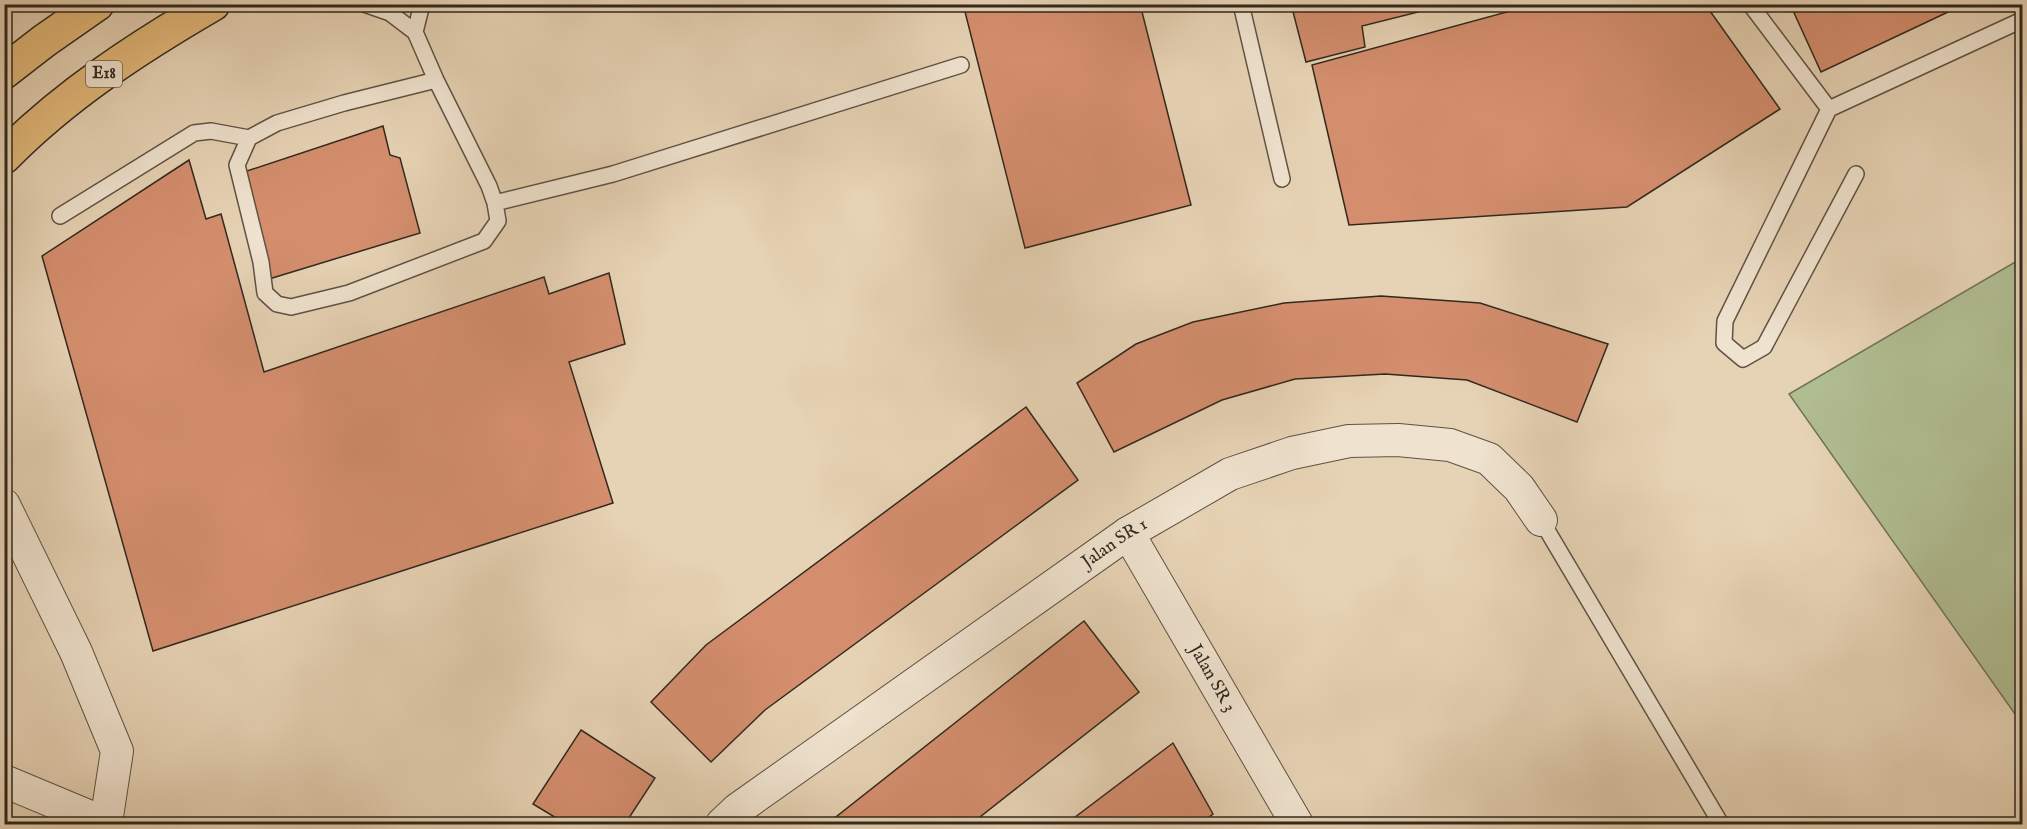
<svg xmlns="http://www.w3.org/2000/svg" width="2027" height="829" viewBox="0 0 2027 829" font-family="'IM FELL English',serif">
<rect width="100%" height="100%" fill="#e6d2b4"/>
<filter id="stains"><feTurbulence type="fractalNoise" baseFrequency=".00333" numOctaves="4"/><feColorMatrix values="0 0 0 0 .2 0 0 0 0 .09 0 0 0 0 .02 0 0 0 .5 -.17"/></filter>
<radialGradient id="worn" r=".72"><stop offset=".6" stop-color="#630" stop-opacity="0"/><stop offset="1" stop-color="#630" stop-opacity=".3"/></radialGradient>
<path fill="#b0bd91" stroke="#707358" stroke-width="1.5" d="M2022,258V724L1789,394Z"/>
<path fill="#d48e6e" stroke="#31291f" stroke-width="1.5" d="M963,4H1140L1191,205L1025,248Z
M1291,4H1450L1362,26L1365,47L1306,62Z
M1536,4H1705L1780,109L1627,207L1349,225L1312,65Z
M1790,4H1965L1821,72Z
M383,126L390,155L400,158L420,233L269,279L244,172Z
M189,160L206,219L221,214L264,372L544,277L549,294L609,273L625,344L569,362L613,503L153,651L42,256Z
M1381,296L1480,303L1608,344L1577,422L1467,380L1385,374L1295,379L1222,400L1114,452L1077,383L1136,344L1193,322L1284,303Z
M1026,407L1078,480L765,710L711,762L651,702L706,645Z
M1084,621L1139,692L971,824H827Z
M581,730L655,778L625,824H566L533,804Z
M1173,743L1213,814L1200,824H1066Z"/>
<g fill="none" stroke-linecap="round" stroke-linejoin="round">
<g stroke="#5e5344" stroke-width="18">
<path id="service" d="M364,4L390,13L415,32L436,80L489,186L495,203L498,221L484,241L349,293L291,307L277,304L265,293L261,262L237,165L249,138L277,123L344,103L436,80
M1241,4L1282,179
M1750,4L1829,109
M415,32L422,4
M1856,174L1764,347L1743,359L1724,343L1725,321L1829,109L2022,20
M495,203L613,174L961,65
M60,216L194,133L211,131L249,138
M1541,520L1721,824"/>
</g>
<g stroke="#5e5344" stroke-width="34">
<g id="minor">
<path d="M4,505L76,652L117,751L106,823"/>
<path id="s1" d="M1128,533L1297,824"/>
<path d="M4,781L107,824"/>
<path id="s2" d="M722,824L738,809L1128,533L1230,474L1292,453L1349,441L1398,440L1450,445L1489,459L1519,488L1541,520"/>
</g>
</g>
<g stroke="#31291f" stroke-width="36">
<path id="motorway" d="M4,72L44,41L97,4
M4,157C65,95 139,47 213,4"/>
</g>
<use href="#service" stroke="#efe2ce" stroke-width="15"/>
<use href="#minor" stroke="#efe2ce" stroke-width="32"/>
<use href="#motorway" stroke="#e3b97a" stroke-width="33"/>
</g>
<g text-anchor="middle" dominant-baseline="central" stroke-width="5" stroke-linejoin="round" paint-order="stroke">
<rect fill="#efe2ce" stroke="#6a6054" stroke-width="1.5" x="86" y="61" width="36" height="26" rx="4.5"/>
<g font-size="16" font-weight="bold" fill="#31291f">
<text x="104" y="74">E18</text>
</g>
<g font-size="18" fill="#31291f" stroke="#efe2ce">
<text stroke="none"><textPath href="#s2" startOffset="483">Jalan SR 1</textPath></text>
<text stroke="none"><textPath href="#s1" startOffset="168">Jalan SR 3</textPath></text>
</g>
</g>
<rect width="2027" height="829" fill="none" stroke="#e6d2b4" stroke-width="24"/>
<rect x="6" y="6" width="2015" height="817" fill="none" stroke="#31291f" stroke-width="3"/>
<rect x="12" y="12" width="2003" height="805" fill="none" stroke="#31291f" stroke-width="1.5"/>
<rect width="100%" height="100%" filter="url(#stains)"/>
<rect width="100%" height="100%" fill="url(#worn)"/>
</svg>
